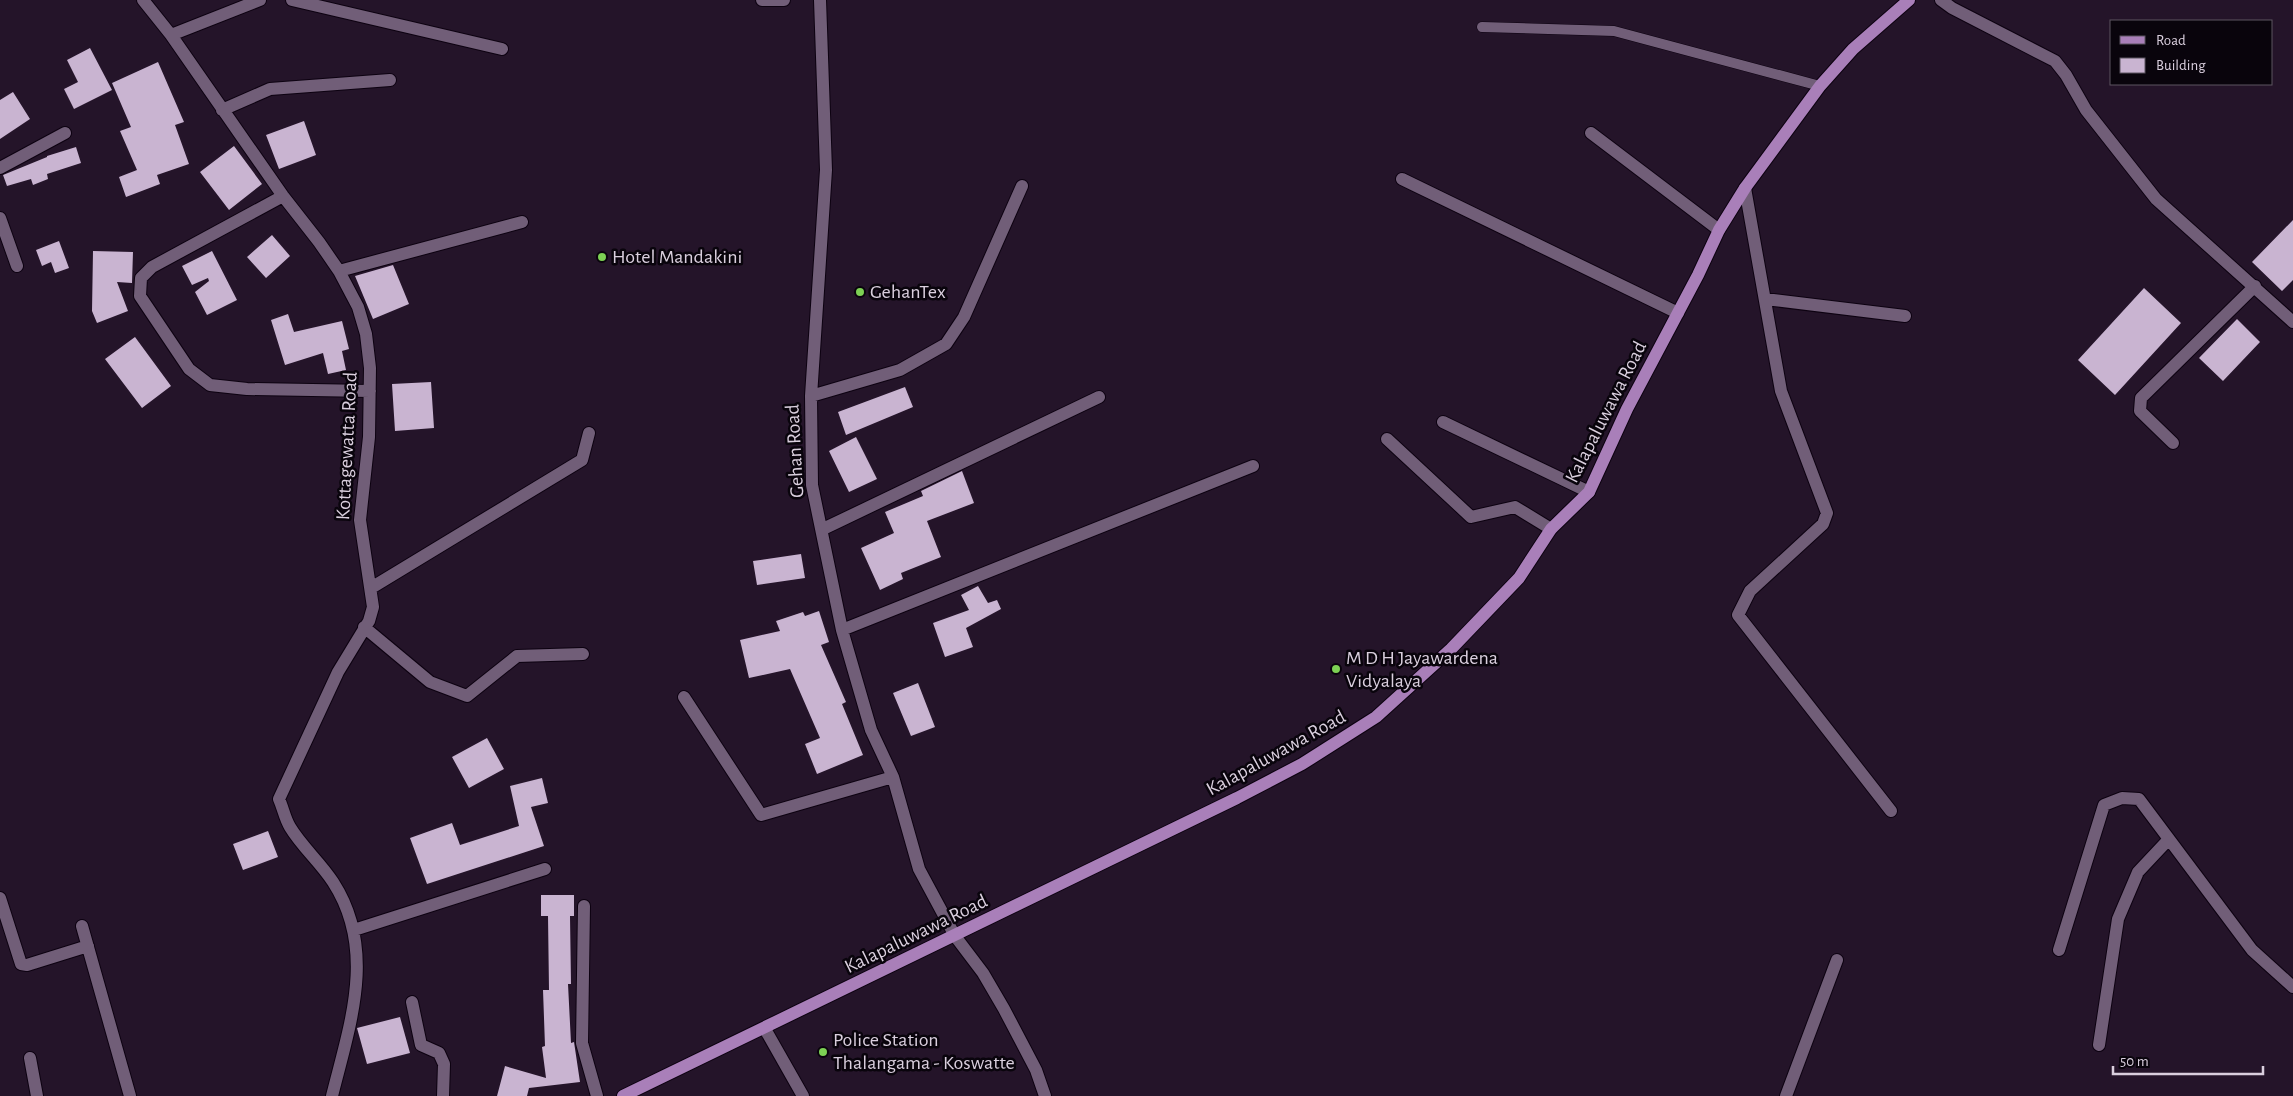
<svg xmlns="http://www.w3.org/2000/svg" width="2293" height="1096" viewBox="0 0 2293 1096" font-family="'Alegreya Sans',sans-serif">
<rect width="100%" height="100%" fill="#241429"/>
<path fill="#c9b4d1" d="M90,48L112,90L74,109L64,89L78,82L67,60Z
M158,62L184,122L175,125L189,164L157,175L160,184L126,197L119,177L137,170L120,131L131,127L112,83Z
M13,92L30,119L0,139V100Z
M304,121L316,155L279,169L266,135Z
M234,146L262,184L229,210L200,172Z
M76,147L81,163L47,174L48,179L33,185L31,179L7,186L3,175L47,157V156Z
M2293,220V280L2282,291L2252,262Z
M272,235L290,256L266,278L247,257Z
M59,241L69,268L55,273L51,262L42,266L36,250Z
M93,251L133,252L132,283L117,282L128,311L97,323L92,311Z
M212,251L237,300L207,315L195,292L209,281L208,278L192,285L182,266Z
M393,265L409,304L373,319L355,276Z
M2144,288L2181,323L2115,395L2078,360Z
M288,314L294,332L342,321L349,349L342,351L346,370L328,374L323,353L285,365L271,320Z
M2237,319L2260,342L2223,381L2199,358Z
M135,337L171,386L142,408L105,359Z
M431,382L434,428L395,431L392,384Z
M905,387L913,407L846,435L838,412Z
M856,437L877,479L849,492L829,451Z
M962,471L974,503L927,521L941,557L901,573L903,579L880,590L861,548L894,533L885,512L923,496L921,491Z
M801,554L805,578L757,585L753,561Z
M978,586L988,603L997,600L1001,609L966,628L973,647L945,657L933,623L969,610L961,595Z
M819,611L829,642L821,645L846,702L842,704L863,755L817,774L805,744L820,738L790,669L749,678L740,640L780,631L776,621L803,612L805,616Z
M918,683L935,727L911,736L893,693Z
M487,738L504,769L469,788L452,757Z
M542,778L548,803L531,807L544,846L427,884L410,838L452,823L460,845L519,826L510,786Z
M268,831L278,857L243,870L233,844Z
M541,895H574V916H570L571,984H568L571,1043L574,1042L580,1082L529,1088L527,1096H497L505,1066L546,1078L542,1047L545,1046L543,990H549L548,916H541Z
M400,1017L410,1053L367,1064L357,1028Z"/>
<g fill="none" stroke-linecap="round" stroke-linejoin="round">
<g stroke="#0d0211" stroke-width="11">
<path id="service" d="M1482,27L1614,31L1820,86"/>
</g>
<g stroke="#0d0211" stroke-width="14">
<path id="minor" d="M143,0L171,35L283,196L319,242L339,271L358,307L366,334L370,368L369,437L360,520L373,607L369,621L338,672L279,799C283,808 285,819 290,827C302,847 320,862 333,882C377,950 350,1024 332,1096
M292,0L502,49
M762,0H784
M820,0L826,170L811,396L812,485L842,630L871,730L893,777L919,869L955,936L983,973L1004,1009L1036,1070L1045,1096
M171,35L260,0
M222,110L270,89L390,80
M1591,133L1719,230
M0,168L65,133
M1402,179L1678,313
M1745,188L1781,391L1827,513L1823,524L1750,591L1738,615L1891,811
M283,196L152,267L141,278L140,296L189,369L210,385L247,389L370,391
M0,218L17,266
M339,271L522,222
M1765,299L1905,316
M811,396L900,370L946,344L964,317L1022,186
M1443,422L1589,492
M1387,439L1471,517L1515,507L1551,529
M2173,443L2140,411L2141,398L2255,286
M823,529L1099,397
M371,588L582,460L589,433
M364,627L430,682L467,696L517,656L583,654
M842,630L1253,466
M684,697L761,815L893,777
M0,898L21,964L27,965L88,946
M584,906L582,1043L597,1096
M82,926L130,1096
M354,930L545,869
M2059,950L2104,805L2122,798L2139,799L2252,950L2293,987
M412,1002L421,1045L439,1053L444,1064L443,1096
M765,1029L803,1096
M2099,1045L2118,919L2138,872L2169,839
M30,1058L37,1096
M1786,1096L1837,960"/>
</g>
<g stroke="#0d0211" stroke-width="14">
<path id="tertiary" d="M1941,0L1952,8L2055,61L2066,75L2086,110L2156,199L2293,322"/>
</g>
<g stroke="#0d0211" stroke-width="14">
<path id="primary" d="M623,1096L1237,798L1302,764L1376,717L1451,649L1519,578L1551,529L1589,492L1627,409L1698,275L1719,230L1745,188L1820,86L1853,49L1909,0"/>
</g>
<use href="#service" stroke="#715e78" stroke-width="10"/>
<use href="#minor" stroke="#715e78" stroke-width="12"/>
<use href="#tertiary" stroke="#715e78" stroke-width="12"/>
<use href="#primary" stroke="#a97fb9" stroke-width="12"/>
</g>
<g fill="#7dd154" stroke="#09040c" stroke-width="2">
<circle cx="602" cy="257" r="5"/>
<circle cx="860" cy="292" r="5"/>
<circle cx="1336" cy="669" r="5"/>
<circle cx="823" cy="1052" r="5"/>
</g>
<g text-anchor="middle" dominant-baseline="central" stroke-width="5" stroke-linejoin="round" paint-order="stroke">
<g font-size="20" fill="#dacfde" stroke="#09040c" text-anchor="start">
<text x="612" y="257">Hotel Mandakini</text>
<text x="870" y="292">GehanTex</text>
<text x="1346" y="658">M D H Jayawardena<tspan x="1346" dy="23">Vidyalaya</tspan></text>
<text x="833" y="1040">Police Station<tspan x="833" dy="23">Thalangama - Koswatte</tspan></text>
</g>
<g font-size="20" fill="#dacfde" stroke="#09040c">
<text transform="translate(1606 412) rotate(-63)">Kalapaluwawa Road</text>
<text transform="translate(347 446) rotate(-87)">Kottagewatta Road</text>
<text transform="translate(795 451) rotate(-93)">Gehan Road</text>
<text transform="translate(1276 753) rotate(-29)">Kalapaluwawa Road</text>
<text transform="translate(916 934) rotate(-26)">Kalapaluwawa Road</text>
</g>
</g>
<rect x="2110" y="20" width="162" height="65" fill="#09040c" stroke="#5d5560"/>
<rect x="2120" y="36" width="25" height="8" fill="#a97fb9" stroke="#5d5560"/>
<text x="2156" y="45" font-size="15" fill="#dacfde">Road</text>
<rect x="2120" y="58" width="25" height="15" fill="#c9b4d1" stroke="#5d5560"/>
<text x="2156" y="70" font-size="15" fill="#dacfde">Building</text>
<path d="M2113 1066v8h150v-8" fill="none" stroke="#dacfde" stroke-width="2.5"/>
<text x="2120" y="1066" font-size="15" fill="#dacfde" stroke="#09040c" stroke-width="4" paint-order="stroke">50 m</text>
</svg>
